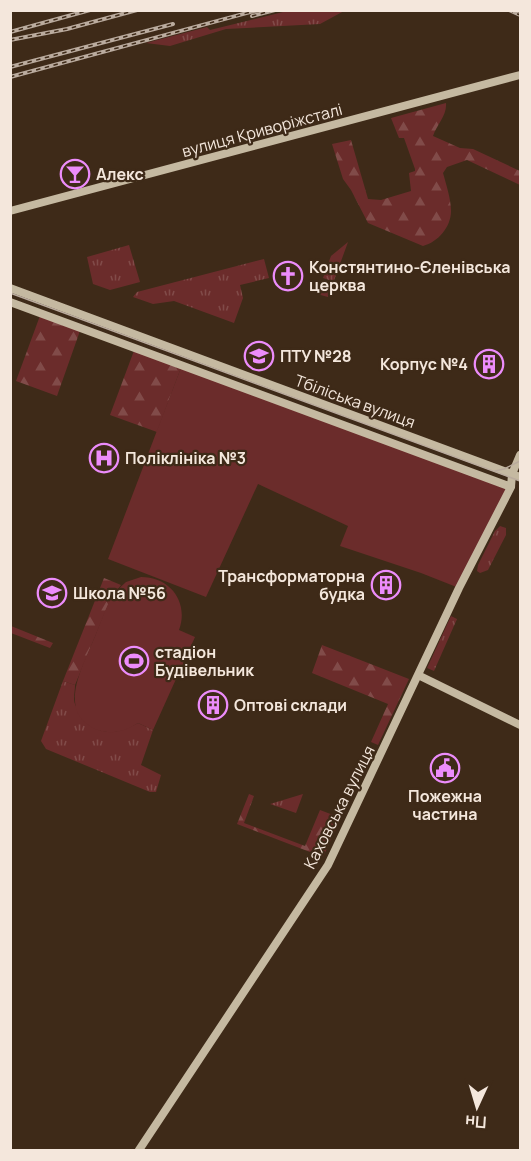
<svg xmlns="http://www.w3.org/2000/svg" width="531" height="1161" viewBox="0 0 531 1161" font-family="Manrope,sans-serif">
<defs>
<pattern id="grass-tufts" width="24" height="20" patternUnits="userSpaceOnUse" patternTransform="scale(1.5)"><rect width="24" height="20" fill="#6b2c2b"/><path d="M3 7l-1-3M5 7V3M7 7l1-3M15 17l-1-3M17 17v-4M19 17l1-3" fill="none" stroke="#814b49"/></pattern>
<pattern id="forest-firs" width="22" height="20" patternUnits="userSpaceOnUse" patternTransform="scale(1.5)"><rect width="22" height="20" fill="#6b2c2b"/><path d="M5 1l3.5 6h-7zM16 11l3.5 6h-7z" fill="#814b49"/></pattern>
</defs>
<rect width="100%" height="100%" fill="#3e2a18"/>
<path fill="url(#grass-tufts)" d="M287,11H344L320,24L226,29L170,46L146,43L207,27L210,30Z
M348,242L328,297L317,294L319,288L325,291L330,288L329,280L323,278L331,256Z
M129,245L140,282L110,290L93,284L87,257Z
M264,259L269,278L240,285L243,298L234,323L174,301L153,304L133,297L137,292Z
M500,526L506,528V535L488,570L480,573L477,571L478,565L495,531Z
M451,616L457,619L434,671L427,668Z
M63,681L75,685C75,691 73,699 75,704C76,708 81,713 83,716C99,738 117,734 138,723L153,730L141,765L161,775L156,792H150L46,749L41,741Z
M303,794L296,813L270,804Z"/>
<path fill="url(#forest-firs)" d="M446,103C447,116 437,124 433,136L460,148L473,149L520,171V185L467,160L447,167L443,173C446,184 451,199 451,211C451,227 438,242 423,246L368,223L351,190L343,179L332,144L351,140L368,199L381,200L411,191L409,173L415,171V169L404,138H399L391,118Z
M41,313L81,328L57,396L16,381Z
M135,348L182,365L157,432L110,415Z
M104,578L121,585L111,598L75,685L63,681Z
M11,626L53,643L50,648L11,633Z
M322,645L409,679L378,745L371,742L388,704L312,673Z
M249,794L254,796L244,823L305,846L320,810L341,818L323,857L237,824Z"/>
<path fill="#6b2c2b" d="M182,365L511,487L459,588L421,573L340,546L348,526L258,484L206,597L108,559Z
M141,577C171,577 189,603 179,630L195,637L153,730L138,723C126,731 112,735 98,730C56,714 82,668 93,641C100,625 105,608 114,593L126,582Z"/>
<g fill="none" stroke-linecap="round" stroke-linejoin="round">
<path stroke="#c5b9a1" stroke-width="8" d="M10,211L520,75
M10,288L520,477
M10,302L511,487
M418,675L520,725
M139,1150L328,865L459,588L511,487L512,474L520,455"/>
<path stroke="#baab9e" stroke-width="1.5" d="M10,293L520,481
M495,471L504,469L520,461"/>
<g stroke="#baab9e" stroke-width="4">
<path id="rail" d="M509,10L520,15
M252,16L275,10
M10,32L90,10
M10,40L67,29L137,10
M10,67L173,24
M10,77L258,10"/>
</g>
<use href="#rail" stroke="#3e2a18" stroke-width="1.5" stroke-dasharray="4.5" stroke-linecap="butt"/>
</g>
<defs>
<g id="bar-ring" transform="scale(1.5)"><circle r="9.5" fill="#3e2a18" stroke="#ec8cfb" stroke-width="1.5"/><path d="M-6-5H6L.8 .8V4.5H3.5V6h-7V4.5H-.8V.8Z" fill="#ec8cfb"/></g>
<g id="church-ring" transform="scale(1.5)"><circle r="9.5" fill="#3e2a18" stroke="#ec8cfb" stroke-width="1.5"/><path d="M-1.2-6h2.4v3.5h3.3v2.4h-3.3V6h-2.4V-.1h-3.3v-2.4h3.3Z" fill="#ec8cfb"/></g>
<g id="university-ring" transform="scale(1.5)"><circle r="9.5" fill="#3e2a18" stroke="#ec8cfb" stroke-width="1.5"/><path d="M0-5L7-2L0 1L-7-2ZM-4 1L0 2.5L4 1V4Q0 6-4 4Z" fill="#ec8cfb"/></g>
<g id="building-ring" transform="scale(1.5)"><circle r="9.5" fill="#3e2a18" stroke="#ec8cfb" stroke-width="1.5"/><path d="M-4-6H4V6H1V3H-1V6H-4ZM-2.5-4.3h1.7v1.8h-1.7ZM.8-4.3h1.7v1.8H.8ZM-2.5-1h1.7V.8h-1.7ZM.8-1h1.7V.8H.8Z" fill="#ec8cfb"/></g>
<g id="hospital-ring" transform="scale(1.5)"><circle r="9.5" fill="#3e2a18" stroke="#ec8cfb" stroke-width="1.5"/><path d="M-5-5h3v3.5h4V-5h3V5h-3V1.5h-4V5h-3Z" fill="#ec8cfb"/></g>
<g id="school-ring" transform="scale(1.5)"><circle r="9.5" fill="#3e2a18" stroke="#ec8cfb" stroke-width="1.5"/><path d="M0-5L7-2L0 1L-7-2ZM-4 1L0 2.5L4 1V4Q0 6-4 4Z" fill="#ec8cfb"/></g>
<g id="stadium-ring" transform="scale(1.5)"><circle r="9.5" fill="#3e2a18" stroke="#ec8cfb" stroke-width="1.5"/><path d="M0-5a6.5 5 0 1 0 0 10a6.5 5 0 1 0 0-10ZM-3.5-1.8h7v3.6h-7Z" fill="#ec8cfb"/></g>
<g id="civic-ring" transform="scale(1.5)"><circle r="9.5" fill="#3e2a18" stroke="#ec8cfb" stroke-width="1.5"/><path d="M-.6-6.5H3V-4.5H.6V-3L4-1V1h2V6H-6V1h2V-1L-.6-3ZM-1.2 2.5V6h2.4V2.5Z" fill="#ec8cfb"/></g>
</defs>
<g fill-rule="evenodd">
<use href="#bar-ring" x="75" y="174"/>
<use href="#church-ring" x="288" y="276"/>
<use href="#university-ring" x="259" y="356"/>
<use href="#building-ring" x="489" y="364"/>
<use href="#hospital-ring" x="104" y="458"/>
<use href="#building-ring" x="386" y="585"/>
<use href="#school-ring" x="52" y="593"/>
<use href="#stadium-ring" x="134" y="661"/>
<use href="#building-ring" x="213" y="705"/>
<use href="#civic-ring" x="445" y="768"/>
</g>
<g text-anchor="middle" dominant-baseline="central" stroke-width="4.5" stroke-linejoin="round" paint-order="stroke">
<g font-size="16" fill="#f4e7dc" stroke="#3e2a18">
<text transform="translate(262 130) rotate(-15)">вулиця Криворіжсталі</text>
<text transform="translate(355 401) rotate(20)">Тбіліська вулиця</text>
<text transform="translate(339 807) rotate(-63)">Каховська вулиця</text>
</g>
<g font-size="16" font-weight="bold" fill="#f4e7dc" stroke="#3e2a18" text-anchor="start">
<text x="96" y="174">Алекс</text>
<text x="309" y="267">Констянтино-Єленівська<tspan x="309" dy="18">церква</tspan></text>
<text x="280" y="356">ПТУ №28</text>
<text x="468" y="364" text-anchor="end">Корпус №4</text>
<text x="125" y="458">Поліклініка №3</text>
<text x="365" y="576" text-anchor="end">Трансформаторна<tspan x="365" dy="18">будка</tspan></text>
<text x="73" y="593">Школа №56</text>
<text x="155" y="652">стадіон<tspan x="155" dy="18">Будівельник</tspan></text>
<text x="234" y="705">Оптові склади</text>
<text x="445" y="796" text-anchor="middle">Пожежна<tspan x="445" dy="18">частина</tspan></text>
</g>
</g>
<rect width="531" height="1161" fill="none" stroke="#f4e7dc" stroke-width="24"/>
<g transform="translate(477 1107) rotate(184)" stroke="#3e2a18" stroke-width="4.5" paint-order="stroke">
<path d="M0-4.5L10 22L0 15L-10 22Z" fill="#f4e7dc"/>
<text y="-9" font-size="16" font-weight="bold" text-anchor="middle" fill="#f4e7dc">Пн</text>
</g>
</svg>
